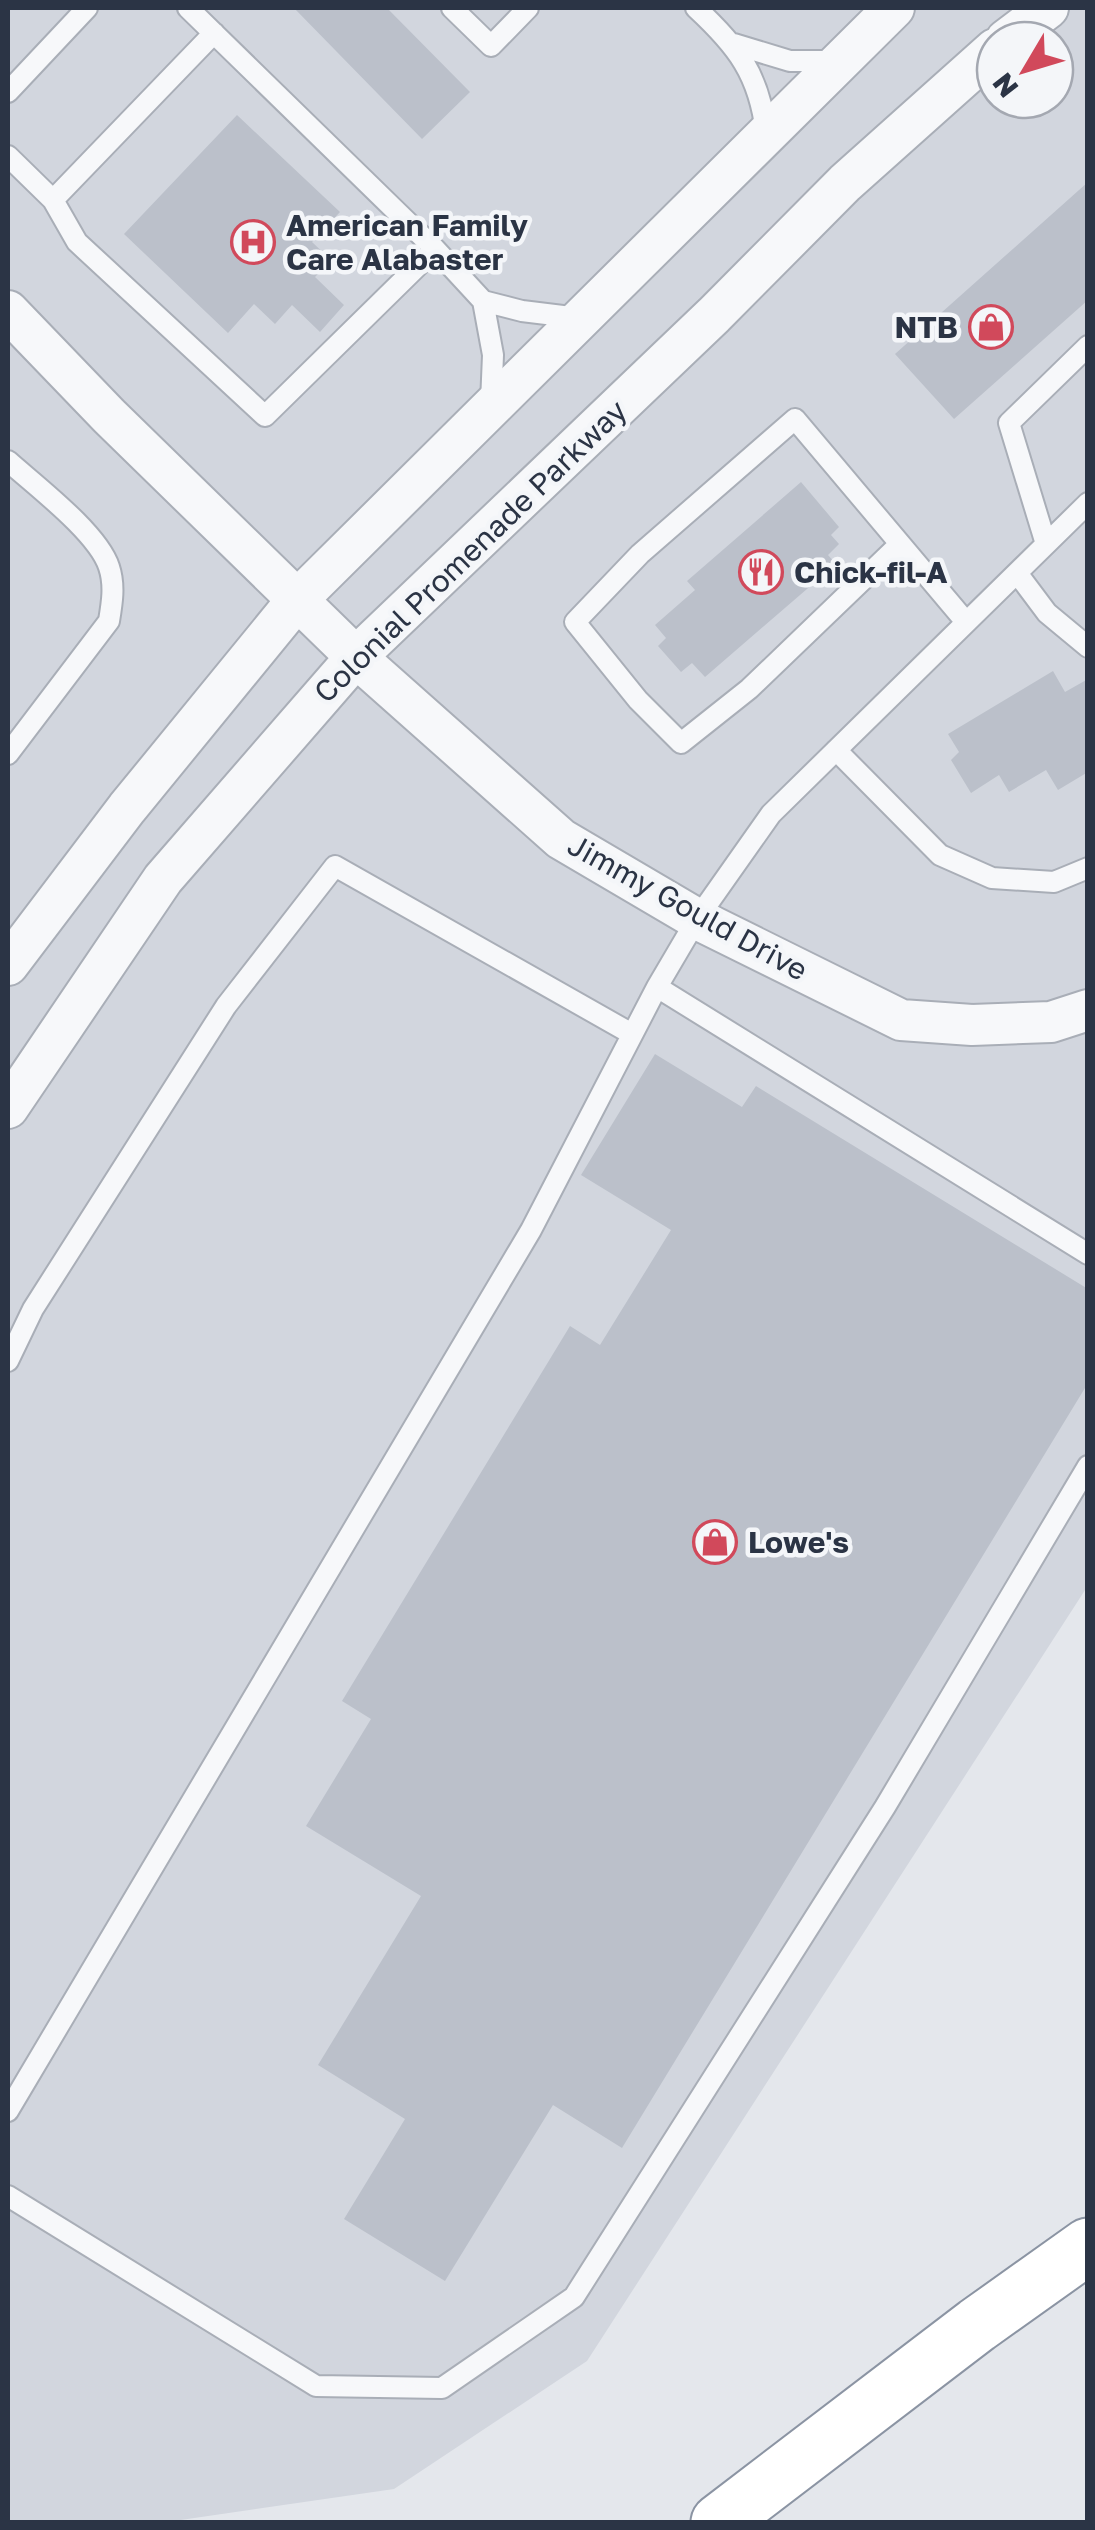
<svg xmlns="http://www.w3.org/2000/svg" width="1095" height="2530" viewBox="0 0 1095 2530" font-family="'Golos Text',sans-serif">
<rect width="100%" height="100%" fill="#e4e7ec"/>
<path fill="#d2d6de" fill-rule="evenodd" d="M8,8H1087V1587L587,2361L394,2489L167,2522H8ZM995,40H1055V100H995Z"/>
<path fill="#bbc0ca" d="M294,8H387L470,92L422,139Z
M237,115L340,212L312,242L331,260L315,277L344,305L320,332L292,305L275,324L254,304L228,333L124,234Z
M1088,182V300L954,419L895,354Z
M801,482L839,527L831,535L839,544L828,555L836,564L705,677L692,663L681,672L658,646L666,638L655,625L695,590L687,581Z
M1053,671L1065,692L1088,679V772L1058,790L1046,770L1009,792L999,775L971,793L951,760L959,752L948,734Z
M655,1054L742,1107L756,1086L1088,1289V1383L622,2148L553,2105L445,2281L344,2219L405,2119L318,2065L421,1896L306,1826L371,1719L342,1701L570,1326L600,1345L671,1230L581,1175Z"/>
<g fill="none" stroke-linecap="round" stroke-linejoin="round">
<g stroke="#a9aeb7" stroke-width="24">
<path id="service" d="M452,8L491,46L528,8
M696,8C737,46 759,74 766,132
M734,44L790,61H837
M8,92L87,8
M8,156L53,200L77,242L265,416L435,249L188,8
M53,200L214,33
M435,249L483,301L493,355L491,403
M483,301L522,311L579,318
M8,461C36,486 98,533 109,567C115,585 112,603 109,621L8,754
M900,544L749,689L681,743L638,700L575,622L640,554L795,419L966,622
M1046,544L1009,423L1088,346
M1017,573L1047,613L1088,647
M836,750L940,855L992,878L1054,882L1088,868
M657,987L1088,1254
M8,1361L33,1309L226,1006L335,866L632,1034
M8,2111L531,1230L657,987L697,919L771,814L1088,503
M8,2196L316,2386L442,2388L574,2297L885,1807L1088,1466"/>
</g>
<g stroke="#a9aeb7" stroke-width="44">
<path id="minor" d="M1006,40L1048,8
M8,311L109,416L356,657L561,839L697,919L901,1020L972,1025L1051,1022L1088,1010
M8,965L127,808L297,600L894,8
M8,1108L163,879L356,657L714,315L845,183L995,49"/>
</g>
<g stroke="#8b94a3" stroke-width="59">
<path id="motorway" d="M719,2522L977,2325L1088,2246"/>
</g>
<use href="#service" stroke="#f7f8fa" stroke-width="20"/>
<use href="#minor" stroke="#f7f8fa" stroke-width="40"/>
<use href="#motorway" stroke="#fff" stroke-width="55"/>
</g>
<defs>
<g id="hospital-ring" transform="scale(2.25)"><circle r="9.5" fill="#f4f6f9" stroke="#d1495b" stroke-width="1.5"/><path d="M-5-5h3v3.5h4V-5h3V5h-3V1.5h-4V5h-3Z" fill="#d1495b"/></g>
<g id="shop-ring" transform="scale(2.25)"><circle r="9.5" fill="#f4f6f9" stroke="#d1495b" stroke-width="1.5"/><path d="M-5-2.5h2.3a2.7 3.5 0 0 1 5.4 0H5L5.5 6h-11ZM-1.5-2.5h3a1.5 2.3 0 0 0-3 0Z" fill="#d1495b"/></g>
<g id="restaurant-ring" transform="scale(2.25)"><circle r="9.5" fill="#f4f6f9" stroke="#d1495b" stroke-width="1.5"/><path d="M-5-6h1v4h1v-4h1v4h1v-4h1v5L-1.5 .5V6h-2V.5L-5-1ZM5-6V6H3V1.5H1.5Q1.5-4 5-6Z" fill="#d1495b"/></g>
</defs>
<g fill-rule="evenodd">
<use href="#hospital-ring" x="253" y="242"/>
<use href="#shop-ring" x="991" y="327"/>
<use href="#restaurant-ring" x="761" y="572"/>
<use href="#shop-ring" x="715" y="1542"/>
</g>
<g text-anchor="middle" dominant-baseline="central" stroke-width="9" stroke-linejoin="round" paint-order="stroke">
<g font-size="30" font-weight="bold" fill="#2b3445" stroke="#f4f6f9" text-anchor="start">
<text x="286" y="225">American Family<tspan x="286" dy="34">Care Alabaster</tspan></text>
<text x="958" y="327" text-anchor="end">NTB</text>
<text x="794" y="572">Chick-fil-A</text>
<text x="748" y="1542">Lowe's</text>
</g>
<g font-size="30" fill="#2b3445" stroke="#f4f6f9">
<text transform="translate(470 551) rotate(-44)">Colonial Promenade Parkway</text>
<text transform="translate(688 907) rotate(29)">Jimmy Gould Drive</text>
</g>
</g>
<rect width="1095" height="2530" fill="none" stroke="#2b3445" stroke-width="20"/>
<g transform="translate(1025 70) rotate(232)"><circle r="48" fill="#f4f6f9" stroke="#a4a8b1" stroke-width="2.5"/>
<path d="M0-8L18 38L0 25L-18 38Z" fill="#d1495b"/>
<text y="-15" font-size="28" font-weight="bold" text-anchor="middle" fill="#2b3445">N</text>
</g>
</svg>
